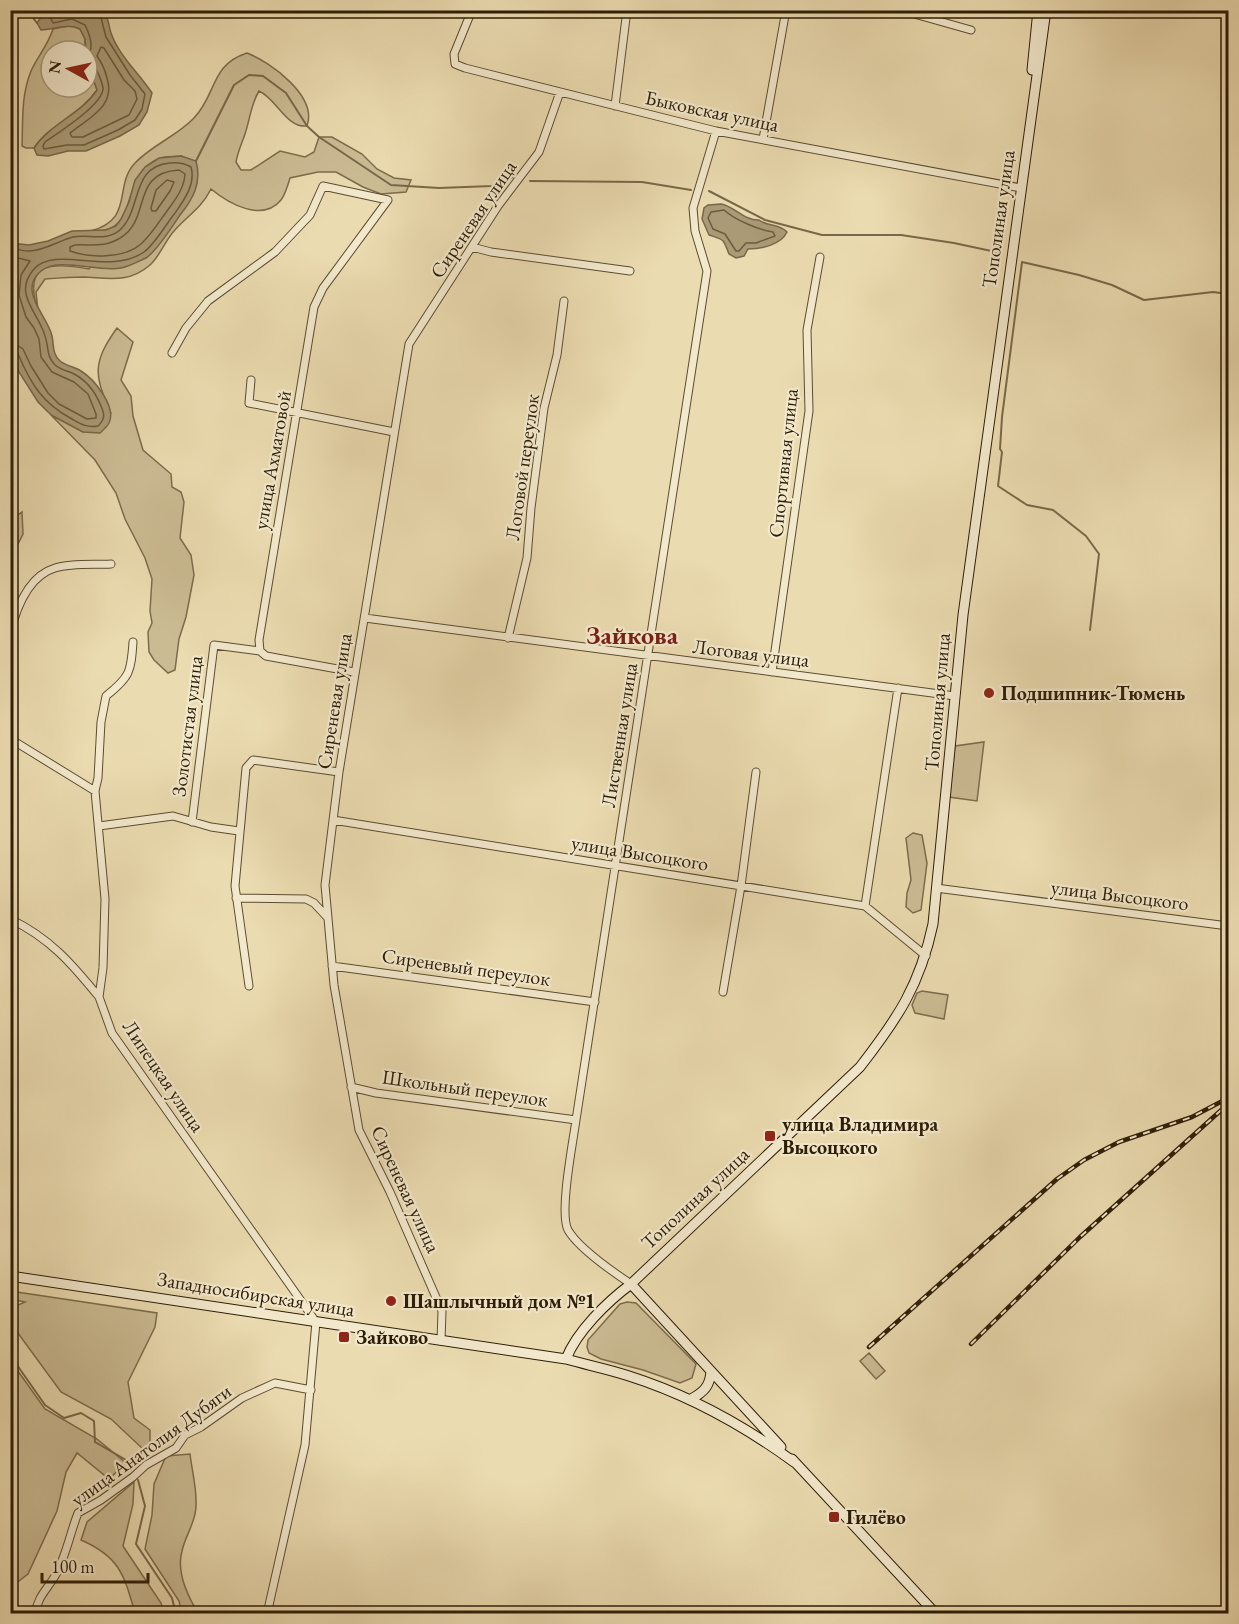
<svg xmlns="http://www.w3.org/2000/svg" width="1239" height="1624" viewBox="0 0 1239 1624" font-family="'EB Garamond',serif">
<rect width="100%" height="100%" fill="#ebdbb0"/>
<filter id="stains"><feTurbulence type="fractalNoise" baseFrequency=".00333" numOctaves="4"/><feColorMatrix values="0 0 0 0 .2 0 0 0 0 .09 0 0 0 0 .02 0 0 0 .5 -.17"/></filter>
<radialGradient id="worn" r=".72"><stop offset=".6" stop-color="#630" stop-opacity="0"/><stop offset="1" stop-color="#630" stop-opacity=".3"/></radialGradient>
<path fill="#cbbb93" stroke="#7c6c4c" stroke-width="1.5" d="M72,25L80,29L85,39V51H51V87H87V61L97,90C81,114 50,124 34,148H26L22,146C23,120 21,96 31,71C38,56 48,45 53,29Z
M247,53C270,62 318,96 307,126C286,128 277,99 259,91C251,104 250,119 245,134C242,143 238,151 236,162L241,170H251L280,151L305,157L314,152L319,137H332L362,154L377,169L394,178L411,180L406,192L381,194L363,187L336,172H318L290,178C288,185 285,195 281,200C262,223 228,203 211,189C201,209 188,215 174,231C165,241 160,256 150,265C128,284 108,278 83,277C71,277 58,278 45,279L36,292L38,311C22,262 51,262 89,269L181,156C174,157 164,156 158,159C123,174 136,219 109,229C103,231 96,231 90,231C135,220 113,186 135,163C152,145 177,136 194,118C217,94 210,65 247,53Z
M117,328L133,342L121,380L131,396L133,416L143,450L171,474L172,487L181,492L184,502L180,538L191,555L194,575L186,617L179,639L175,670L168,673L154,660L149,652L148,632L152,623L150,611L152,579L145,558L125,519L116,493L95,460L51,415L83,432L111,413C94,375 92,363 117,328Z
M22,512L23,534L11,558V520Z
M984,742L977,801L949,797L955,746Z
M913,833L922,835L927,863L921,910L913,913L906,907L907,893L911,880L906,838Z
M922,991L948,995L944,1019L915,1013L912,1005L917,993Z
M10,1291L157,1313L155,1327L128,1382L134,1418L150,1430V1442L144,1450L111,1419L61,1392L12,1325L11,1308L25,1302L11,1299Z
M627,1302L636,1303L696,1364L692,1378L680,1383L643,1370L601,1359L589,1353L587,1347L588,1340L620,1304Z
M869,1353L885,1371L876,1379L860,1361Z
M10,1360L45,1409L97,1439L126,1463L109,1479L77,1453L66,1472L57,1511L28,1574L11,1587Z
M190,1454C192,1471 197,1489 196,1506C196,1522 185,1536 182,1551C176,1572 187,1595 198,1613H182L179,1601L145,1549L152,1515L154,1484L166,1456Z
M134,1482L133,1504L123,1546L161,1603L164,1613H135C124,1575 120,1557 81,1540L87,1522Z"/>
<path fill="#aa9a76" stroke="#786849" stroke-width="1.5" d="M64,10L103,11C109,17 108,24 111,33C119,56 139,73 152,93L147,112L139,125L120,136L86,151H68L48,156L37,155L34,148C50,124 81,114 97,90L87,61L85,39L80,29C68,23 55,29 41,30L37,23L43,14Z
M181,156L196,161C202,183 193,199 180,215C172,227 157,251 146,258C139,261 128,267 121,268C98,273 59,256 41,271C17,291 48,316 52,336C54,345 52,354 60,361C66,366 75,367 81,371C94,379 117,407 109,423C107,427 102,431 100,433L83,432L51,415L38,402L19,372L11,351V243L29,245L48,241L72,231L106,230L116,226L121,219L129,202L135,180L145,167L159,158Z
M721,204C734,206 745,221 759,220C768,227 779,223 787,232C781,245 761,249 748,249L744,256L736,258L729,254C723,238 724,240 709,235L702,219L704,208L708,205Z"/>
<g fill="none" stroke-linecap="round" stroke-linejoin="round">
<path stroke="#6c5c3e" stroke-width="1.5" d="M55,10L51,19L53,23L72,19L85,25C90,35 95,48 87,56
M101,47L104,48L124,80L135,91L137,99L129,115L83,137H72L70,133C89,118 116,106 107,78C105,70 102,63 97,56Z
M87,61L95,66C98,73 102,81 103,88C104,104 58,133 45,142L43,146L44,149L67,145H84L118,130L135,120L142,109L145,94L130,75L106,37L99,10
M179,170L185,174C184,189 175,200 167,211C159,222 151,235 141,244C124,259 89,258 70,251V247L75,245C86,244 101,247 112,242C156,226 126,173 179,170Z
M167,180L174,182L170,191L156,211H152L151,208L156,190Z
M724,210C735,220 759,230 773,232L775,236L756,243H746L739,251H736L725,234L713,229L708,218L711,212Z
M10,248C16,249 23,251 29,251C44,251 58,241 73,237C89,234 108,242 121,229C142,208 131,166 170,163C178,162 184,163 191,167C196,184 184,200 175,213C167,223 154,245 144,252C109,276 56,245 34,269C12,294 39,313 45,336C49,347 46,356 55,365C59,369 67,371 72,373C87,380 95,391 101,406C105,415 105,419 98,426C87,428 81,424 72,419C42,403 31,384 18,354L10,351
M10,256L30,261L21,275L19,295L26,317L34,328L39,339L41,357L52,372L74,382L88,394L96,414V418L87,419L59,404L48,393L31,366L23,349L17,345L10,344"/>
<path stroke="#786849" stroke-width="2" d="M27,10L37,23
M196,161L234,85L249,75L263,76L286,93L307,126L319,137L391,185L439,188L492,186L513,177
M530,181L642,182L691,190
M709,191L765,220L822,235H901L954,243L996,252
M1090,630L1099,554L1086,536L1053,510L1027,505L998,486L1002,452L1000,449L1002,417L1022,262L1079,275L1112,285L1144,300L1213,292L1228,294
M10,1131C15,1152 21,1182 10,1202
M10,1355L45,1405L64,1418L81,1413L94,1421L95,1442L126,1460L131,1470
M138,1480L145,1506L136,1544L172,1598L176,1614"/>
<g stroke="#5c4c30" stroke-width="9">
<path id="minor" d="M472,10L454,54L455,64L465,68L716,131L1021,188
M900,10L971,30
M615,106L627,10
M763,139L786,10
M472,247L491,252L630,271
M172,353L186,328L208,301L275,252L310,215L323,186L388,200L323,288L314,307L259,640L260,651L266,656L354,672
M251,380L249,403L394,432
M365,618L955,696
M10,634C16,609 28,576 55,568C72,563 93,565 111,564
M508,638L527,558L531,508L544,408L557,355L564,301
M133,642C131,672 130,677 106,696L101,722L98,778L95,791L105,899L103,968L99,997L112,1033L316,1322L305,1445L267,1614
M772,672L809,411L807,330L820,257
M10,681V704
M10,741L17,743L95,791
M333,820L865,906L926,956
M192,822L214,645L260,651
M99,826L173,816L211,827L239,831
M936,888L1228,926
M236,898L306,899L314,903L327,917
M865,906L898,688
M10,919C50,938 72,964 99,997
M332,966L595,1002
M249,986L235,886L246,768L253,760L339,772
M723,992L741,886L756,772
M351,1087L376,1093L576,1120
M631,1284C613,1272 579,1249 568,1230C559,1213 573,1142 576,1120L707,271L695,231L693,208L716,131
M441,1341L442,1311L390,1192L359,1130L334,985L325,885L339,772L409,344L498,206L539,152L560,92
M35,1614C38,1596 46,1591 55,1576C66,1557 70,1533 78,1513L101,1500L133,1477L146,1465L176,1448L185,1435L201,1427L242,1398L275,1383L311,1390"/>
</g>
<g stroke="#2d1d06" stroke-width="11">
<path id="secondary" d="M1032,70L1038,10
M10,1276L566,1359C587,1365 608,1369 629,1376C689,1395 743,1425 794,1462
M631,1284L781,1447
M566,1359C577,1331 607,1302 631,1284L860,1067C898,1018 920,985 933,924L963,615L1046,10
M691,1399C704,1392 710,1386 711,1371
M792,1459L936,1614"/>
</g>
<use href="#minor" stroke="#f2e8cc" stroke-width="7"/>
<use href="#secondary" stroke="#f2e8cc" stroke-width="9"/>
<g stroke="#2d1d06" stroke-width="4.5">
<path id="rail" d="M971,1344L1080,1237L1228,1104
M869,1347L1057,1179L1084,1160L1119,1142L1192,1117L1228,1098"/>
</g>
<use href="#rail" stroke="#f2e8cc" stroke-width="2" stroke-dasharray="7" stroke-linecap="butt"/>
</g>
<g fill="#8f2418" stroke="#f2e8cc" stroke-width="2">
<circle cx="989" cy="693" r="6"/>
<rect x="764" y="1130" width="12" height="12" rx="3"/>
<circle cx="391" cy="1301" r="6"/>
<rect x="338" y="1331" width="12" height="12" rx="3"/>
<rect x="828" y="1511" width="12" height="12" rx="3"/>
</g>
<g text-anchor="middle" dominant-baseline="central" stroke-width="4.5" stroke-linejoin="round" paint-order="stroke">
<g font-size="20" fill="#2d1d06" stroke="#f2e8cc">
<text transform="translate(712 111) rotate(12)">Быковская улица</text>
<text transform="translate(473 219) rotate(-56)">Сиреневая улица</text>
<text transform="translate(998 219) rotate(-82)">Тополиная улица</text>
<text transform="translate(272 460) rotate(-80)">улица Ахматовой</text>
<text transform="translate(783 463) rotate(-84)">Спортивная улица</text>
<text transform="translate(522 467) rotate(-82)">Логовой переулок</text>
<text transform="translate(751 653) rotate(7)">Логовая улица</text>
<text transform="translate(334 701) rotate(-81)">Сиреневая улица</text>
<text transform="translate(937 702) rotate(-85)">Тополиная улица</text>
<text transform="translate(187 726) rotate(-83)">Золотистая улица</text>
<text transform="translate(619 735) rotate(-81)">Лиственная улица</text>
<text transform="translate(640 853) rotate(9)">улица Высоцкого</text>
<text transform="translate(1120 895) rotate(7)">улица Высоцкого</text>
<text transform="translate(466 967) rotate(8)">Сиреневый переулок</text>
<text transform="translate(164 1076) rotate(56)">Липецкая улица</text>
<text transform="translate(465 1088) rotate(8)">Школьный переулок</text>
<text transform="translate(406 1189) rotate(65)">Сиреневая улица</text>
<text transform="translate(695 1198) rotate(-43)">Тополиная улица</text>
<text transform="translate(256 1294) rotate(9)">Западносибирская улица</text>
<text transform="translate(151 1445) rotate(-36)">улица Анатолия Дубяги</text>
</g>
<g font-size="20" font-weight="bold" fill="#2d1d06" stroke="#f2e8cc" text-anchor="start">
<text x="1001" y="693">Подшипник-Тюмень</text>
<text x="782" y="1124">улица Владимира<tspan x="782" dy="23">Высоцкого</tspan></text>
<text x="403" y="1301">Шашлычный дом №1</text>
<text x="356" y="1337">Зайково</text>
<text x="846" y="1517">Гилёво</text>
</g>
<g font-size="26" font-weight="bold" fill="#7a1f14" stroke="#f2e8cc">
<text x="632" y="635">Зайкова</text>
</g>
</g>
<rect width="1239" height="1624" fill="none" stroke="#ebdbb0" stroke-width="36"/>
<rect x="12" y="12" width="1215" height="1600" fill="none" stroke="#2d1d06" stroke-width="3"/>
<rect x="18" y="18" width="1203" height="1588" fill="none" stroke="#2d1d06" stroke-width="1.5"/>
<g transform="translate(69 69) rotate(278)"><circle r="28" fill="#f2e8cc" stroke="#a3977d" stroke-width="1.5"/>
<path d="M0-4.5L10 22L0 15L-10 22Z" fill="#8f2418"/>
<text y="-9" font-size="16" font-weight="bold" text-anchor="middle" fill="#2d1d06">N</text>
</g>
<path d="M42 1573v9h106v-9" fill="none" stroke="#2d1d06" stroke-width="3"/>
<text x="51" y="1573" font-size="18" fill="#2d1d06" stroke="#f2e8cc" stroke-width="4.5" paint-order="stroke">100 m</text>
<rect width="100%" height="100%" filter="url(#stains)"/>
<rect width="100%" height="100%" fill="url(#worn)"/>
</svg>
